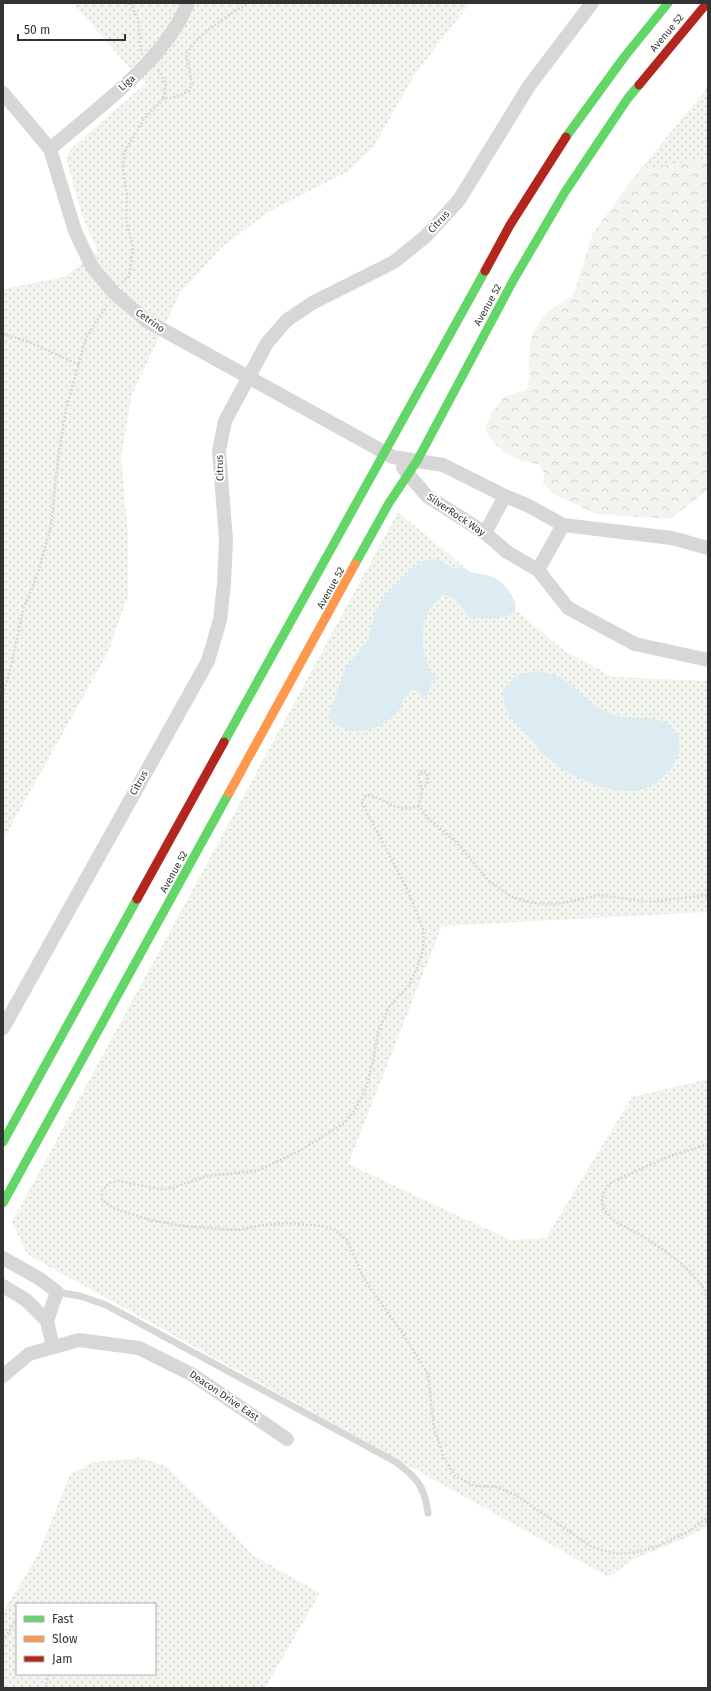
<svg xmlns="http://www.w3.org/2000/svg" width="711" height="1691" viewBox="0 0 711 1691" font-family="'Fira Sans',sans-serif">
<defs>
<pattern id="grass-dots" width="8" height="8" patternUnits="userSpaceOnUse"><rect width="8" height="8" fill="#f1f5ed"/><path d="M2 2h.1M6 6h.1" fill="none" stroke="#cfd2cc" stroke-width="1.8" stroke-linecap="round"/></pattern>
<pattern id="forest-crowns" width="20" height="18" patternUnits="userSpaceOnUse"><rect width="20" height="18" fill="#f1f5ed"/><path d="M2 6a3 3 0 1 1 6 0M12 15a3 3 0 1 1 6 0" fill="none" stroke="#cfd2cc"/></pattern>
</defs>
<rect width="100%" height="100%" fill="#fff"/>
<path fill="url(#grass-dots)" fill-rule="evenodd" d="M73,3H470L415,74L374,146L347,172L270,211L221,248L180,293L132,394L121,457L128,536V596L107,654L3,840V289L64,277L98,252L82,215L66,158L71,149L146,83L127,65Z
M708,87V159L654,167L643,166Z
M398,512L566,652L613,677L708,681V912L442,926L348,1164L510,1240L546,1238L632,1097L708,1079V1526L688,1537L632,1560L609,1577L27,1254L12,1222Z
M140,1458L168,1467L254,1556L320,1593L265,1688H3V1612L38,1555L70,1475L93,1462ZM17,1604H155V1674H17Z"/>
<path fill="url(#forest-crowns)" d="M708,159V490L670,519L596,514L553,494L543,483L544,472L538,464L522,461L503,451L489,438L485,428L491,414L504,397L526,390C531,377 529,371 529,357C530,324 546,310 573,296L593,233L643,166L654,167Z"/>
<path fill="#ddebf3" d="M437,559L454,569L463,568C473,576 484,572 495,578C505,584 528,609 507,616C496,620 482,617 470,618C461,608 459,598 444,595C417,613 420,645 430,672L435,675L437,679L431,684L426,699L421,697L420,691L411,690C409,693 406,697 403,700C402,703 402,706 400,709C383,731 346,742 328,716L346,667L368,640L376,611L383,598L413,567L425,560Z
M539,671C545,673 554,674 559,677C576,687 593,708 611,714C628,721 656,714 670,725C697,748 661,790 634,791C599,792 564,774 539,750C536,747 535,743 532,740C517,724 503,715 503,691C514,674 520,674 539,671Z"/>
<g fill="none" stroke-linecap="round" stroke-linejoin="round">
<path stroke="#d6d6d6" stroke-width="2.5" stroke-dasharray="2 2" stroke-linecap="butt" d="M130,3L138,19L141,51
M158,70L166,84L163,99
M122,283L129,276L133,248L126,220L127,196L123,169L124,152L145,118L163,99L176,97L189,91L192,83L186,54C200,32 226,17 248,3
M3,334L27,341L79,365
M3,694L12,662L23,610L37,576L51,526L58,459L66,409L86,338L107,305
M422,790L428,781L427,773L422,771L418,776L422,790L419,806L428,818L458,844L488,880L510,896L532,903L557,904L600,895L648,902L708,895
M419,806C394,814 388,798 366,795L362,803L407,889L424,932L423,950L416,970L410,984L389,1007L378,1032L373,1061L366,1088L355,1110L344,1123L301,1150L257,1171L206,1176L172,1188L159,1189L119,1181L109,1183L102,1191V1200L113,1208L150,1220L184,1226L237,1230L263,1225L287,1223L322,1226L335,1230L347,1240L364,1279L401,1331L428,1374L434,1428L444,1458L455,1476L475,1486L497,1487L514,1494L592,1547L616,1554L638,1552L660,1545L691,1530L708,1517
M708,1144L667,1157L610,1183C602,1192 599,1203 607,1213C615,1224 627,1227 637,1233C663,1249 697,1270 708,1298
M3,1641L17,1619
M47,1688L46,1684L48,1674"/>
<path stroke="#d7d7d7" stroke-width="7" d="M57,1292L80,1296L106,1305L396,1462C417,1478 424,1485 428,1513"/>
<path stroke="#d7d7d7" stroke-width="14" d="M3,93L50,149L75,231L92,267L114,293L147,321L393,457L443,465L505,496L527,505L563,525L672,538L708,548
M50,149C97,108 164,62 188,3
M403,468L427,496L485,533L507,552L538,570L568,608L635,644L708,660
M485,533L505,496
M538,570L563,525
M3,1028L208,661L220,620L224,584L226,540L219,451L225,421L267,343L287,320L314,302L394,262L426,236L459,200L529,86L592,3
M3,1258L40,1279L57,1292L47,1321
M3,1286L26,1300L47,1321L53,1347
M3,1376L29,1354L79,1340L139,1348L193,1375L287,1439"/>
<path stroke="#63d668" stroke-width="9" d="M566,137L625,56L668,3
M355,564L389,503L417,461L514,279L565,192L628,98L639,85
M224,742L485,271
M3,1142L137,899
M3,1203L229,793"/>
<path stroke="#ff974d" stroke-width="9" d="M229,793L355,564"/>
<path stroke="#b3261e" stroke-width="9" d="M639,85L707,3
M485,271L510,225L566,137
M137,899L224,742"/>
</g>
<g text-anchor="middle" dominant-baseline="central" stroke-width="4" stroke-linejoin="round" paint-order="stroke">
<g font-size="10" fill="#333" stroke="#fff">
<text transform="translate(667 33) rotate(-50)">Avenue 52</text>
<text transform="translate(127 83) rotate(-41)">Liga</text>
<text transform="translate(439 222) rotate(-47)">Citrus</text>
<text transform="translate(488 305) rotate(-61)">Avenue 52</text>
<text transform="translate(150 321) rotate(34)">Cetrino</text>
<text transform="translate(220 468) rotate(-92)">Citrus</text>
<text transform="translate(456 515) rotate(34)">SilverRock Way</text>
<text transform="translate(331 588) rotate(-61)">Avenue 52</text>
<text transform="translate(139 783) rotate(-61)">Citrus</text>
<text transform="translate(174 872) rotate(-61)">Avenue 52</text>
<text transform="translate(224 1396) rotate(34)">Deacon Drive East</text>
</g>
</g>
<rect width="711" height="1691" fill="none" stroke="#333333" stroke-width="8"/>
<rect x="16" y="1603" width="140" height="72" fill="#ffffff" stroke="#adadad"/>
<rect x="24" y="1616" width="20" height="6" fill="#63d668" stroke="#adadad"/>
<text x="52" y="1623" font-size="12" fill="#333333">Fast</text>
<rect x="24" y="1636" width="20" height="6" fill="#ff974d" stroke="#adadad"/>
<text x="52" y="1643" font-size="12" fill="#333333">Slow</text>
<rect x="24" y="1656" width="20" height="6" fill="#b3261e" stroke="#adadad"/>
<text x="52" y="1663" font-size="12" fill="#333333">Jam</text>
<path d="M18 34v6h107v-6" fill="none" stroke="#333333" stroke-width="2"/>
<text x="24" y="34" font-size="12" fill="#333333" stroke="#ffffff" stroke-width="3" paint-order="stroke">50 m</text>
</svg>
